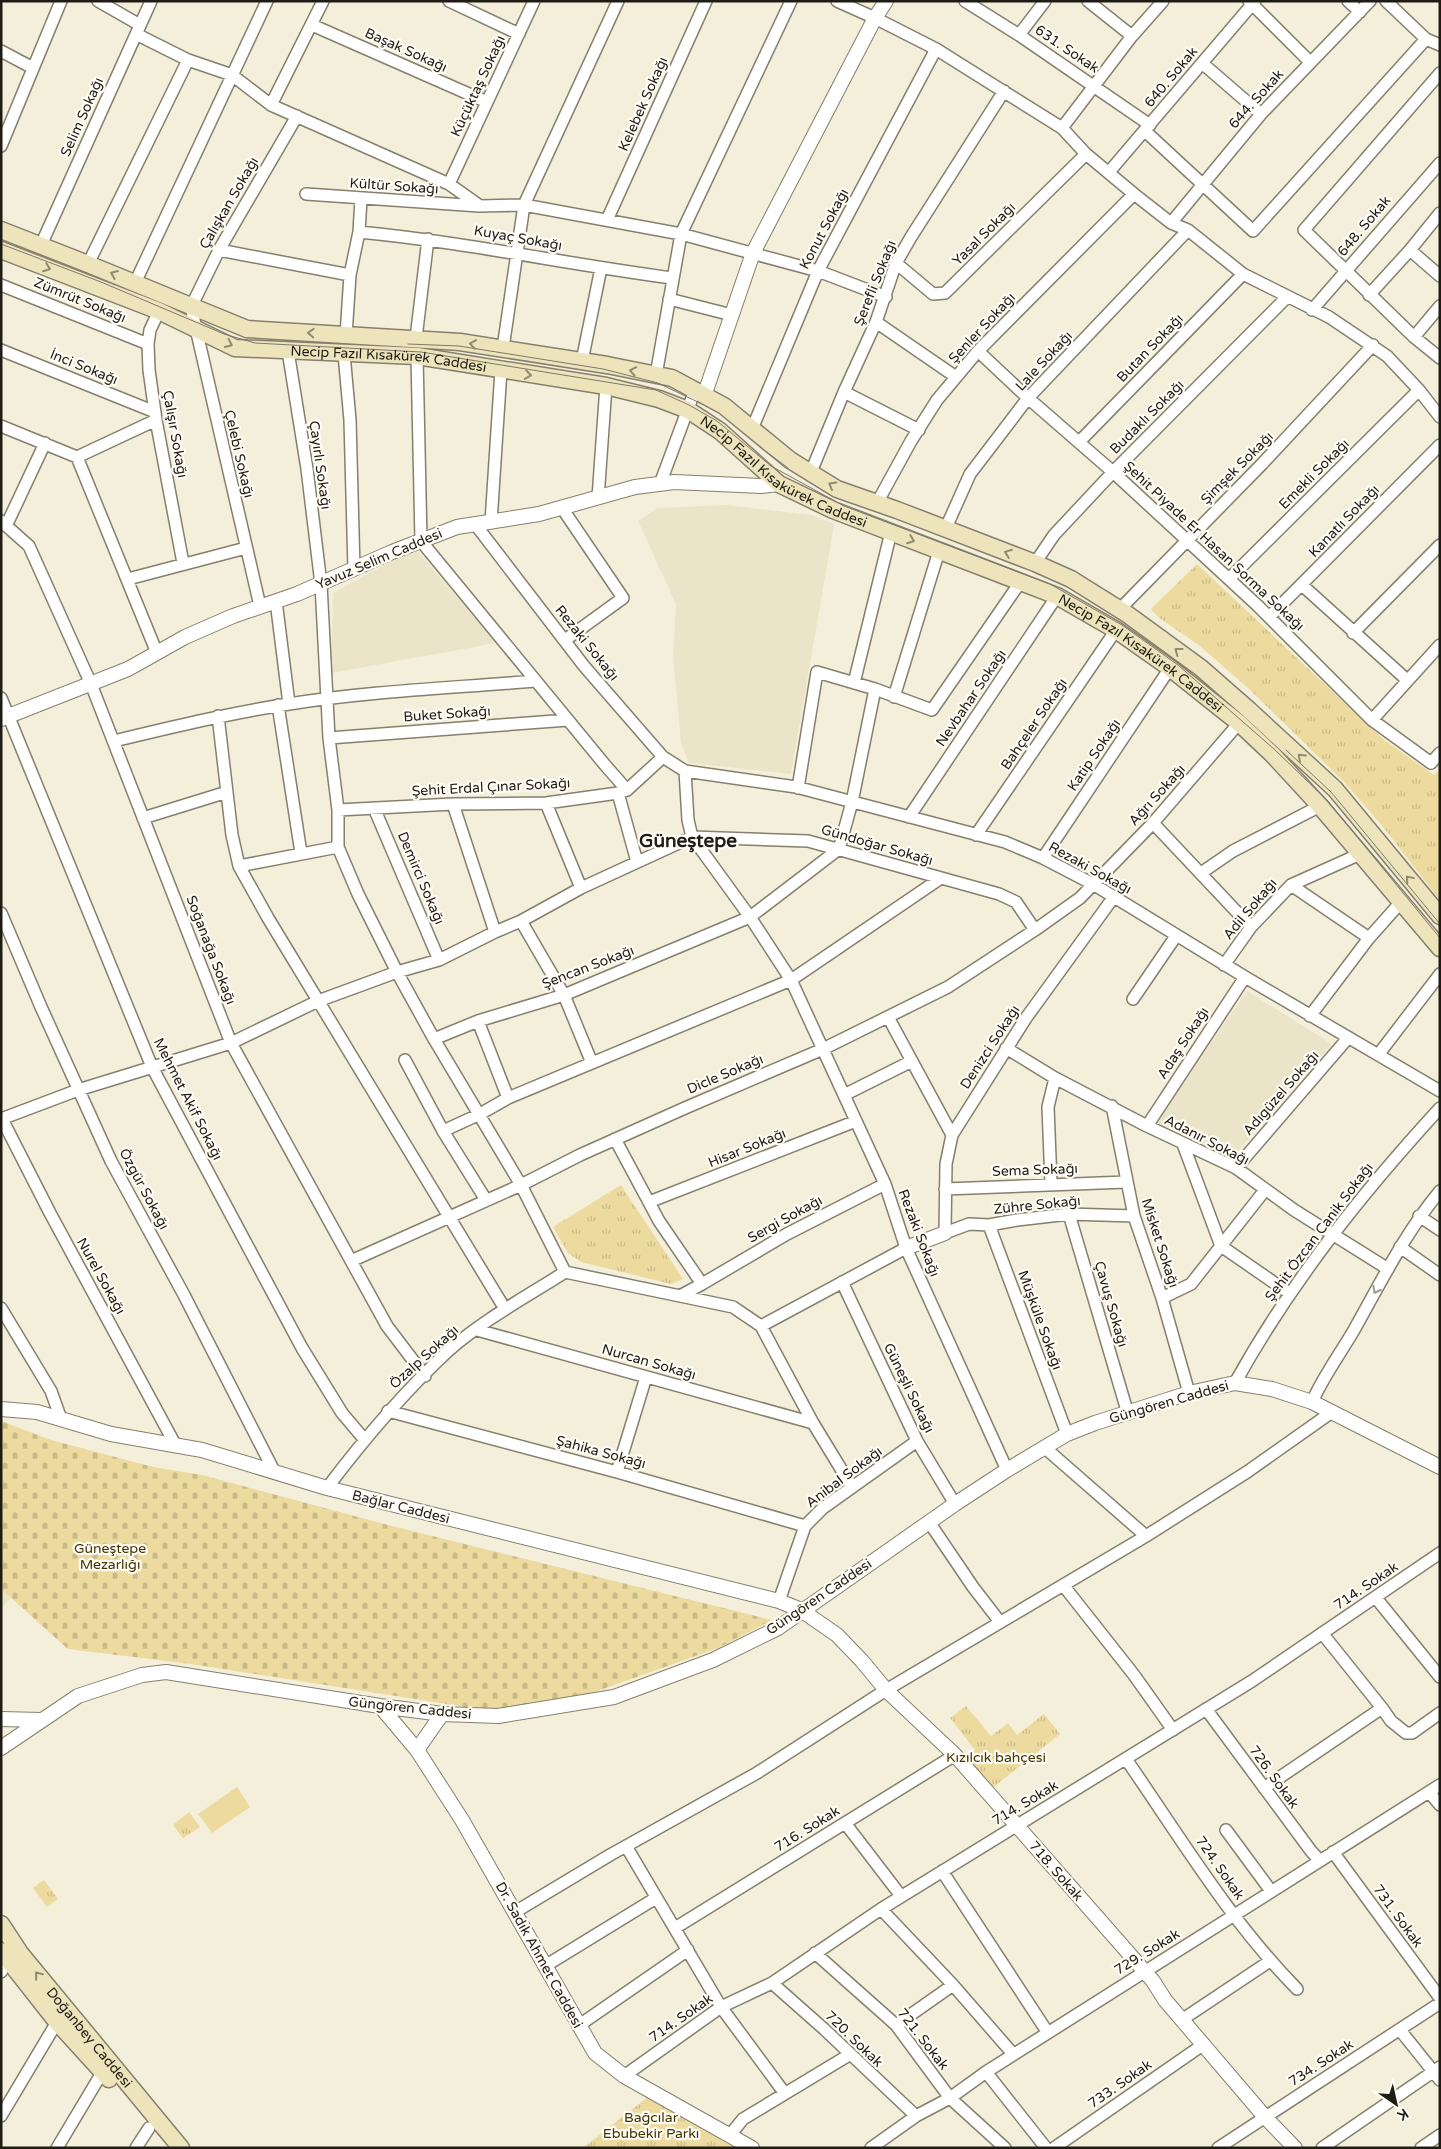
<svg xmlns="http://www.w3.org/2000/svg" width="1441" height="2149" viewBox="0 0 1441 2149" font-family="'Varela Round',sans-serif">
<defs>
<pattern id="cemetery-stones" width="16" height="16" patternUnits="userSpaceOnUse" patternTransform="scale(1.25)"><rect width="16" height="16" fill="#ecda9e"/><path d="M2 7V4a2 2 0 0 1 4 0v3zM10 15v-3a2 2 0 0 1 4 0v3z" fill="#caba87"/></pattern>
<pattern id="park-tufts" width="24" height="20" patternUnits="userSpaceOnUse" patternTransform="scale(1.25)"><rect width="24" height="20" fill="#ecda9e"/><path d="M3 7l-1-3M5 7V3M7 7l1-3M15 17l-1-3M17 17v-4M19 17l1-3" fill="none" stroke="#caba87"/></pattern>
</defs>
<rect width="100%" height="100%" fill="#f4efda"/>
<path fill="#ebe4c8" d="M725,505L811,515L834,524L791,774L689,763L681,743L673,654L676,604L638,521L657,508Z
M415,548L496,643L331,673L333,593Z
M1247,991L1332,1044L1233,1157L1156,1122Z
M1,1589L11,1598L1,1609Z"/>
<path fill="#ecda9e" d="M237,1787L250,1807L212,1833L198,1814Z"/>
<path fill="url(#cemetery-stones)" d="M1,1421L51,1440L153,1467L202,1475L388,1525L772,1620L718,1648L575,1699L510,1714L191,1664L68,1649L1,1589Z"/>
<path fill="url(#park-tufts)" d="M1197,564L1383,739L1434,775L1440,769V900L1379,822L1344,782L1248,688L1200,646L1158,617L1151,609Z
M621,1185L683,1279L671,1284L581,1262L568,1253L553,1227Z
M966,1706L991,1736L1008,1723L1017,1735L1044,1714L1060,1734L991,1789L966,1758L975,1750L950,1718Z
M189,1812L200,1827L183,1838L173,1825Z
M44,1880L58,1899L47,1907L33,1888Z
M649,2096L735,2148H583Z"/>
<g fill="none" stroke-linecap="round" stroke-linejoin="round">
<g stroke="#857f6d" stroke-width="14">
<path id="minor" d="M98,1L140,25
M449,1L519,34
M837,1L875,18L936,49L1062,128L1086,154L1134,194L1171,223L1188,230L1243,274L1329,317L1387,356L1419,390L1440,417
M965,1L1019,35L1150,125
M1088,1L1132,36
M1249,1L1310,62
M1348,1L1360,12
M1386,1L1426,39L1440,45
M312,25L487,102
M136,34L188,60L232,75L271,105L449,184L480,206L524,205L681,234L818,271L886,297
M1019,35L1045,1
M1,51L33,68
M1202,63L1261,114
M1440,73L1304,230L1414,337L1440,358
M271,105L323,1
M1062,128L1132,36L1163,1
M1145,131L1253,231L1426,39
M1,146L61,1
M1109,172L1255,1
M449,184L534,1
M306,194L479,206
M607,220L706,1
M1171,223L1261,114L1370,1
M359,232C464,242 567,264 672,278
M41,245L151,1
M219,250L350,275
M1410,250L1440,276
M896,263L933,294L945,293L1086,154
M88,264L188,60
M135,283L267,1
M1,285L148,344
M1369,295L1410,250L1440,213
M669,299L732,315
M1312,310L1440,163
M159,311L150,330L148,344L149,370L156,420L183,563
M876,322L956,377
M346,335L350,275L359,232L361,199
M1414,337L1440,306
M416,338L428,239
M503,348L524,205L618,1
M1,350L155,412
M288,351L307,469L321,584L329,738L338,810V847L358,894L397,972L434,1039L521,1185L565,1272
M978,351L1028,398L1113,472L1257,605L1372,720L1431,763L1440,753
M344,354L350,420L354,569
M417,356L421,541L605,765L627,790
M582,361L601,268
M656,375L681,234L791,1
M844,392L919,430
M1,426L77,457L157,653
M752,429L818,271L936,49
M1079,442L1243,274
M77,457L156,420
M811,472L844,392L876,322L896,263L911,237L1004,91
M660,484L695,390
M598,498L606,386
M877,503L911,441L937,400L978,351L1134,194
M562,508L623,598L565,640
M1,521L29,546L91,684L231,1043L387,1326L425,1376
M491,522L501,370
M7,524L45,443
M475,524L584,666L663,757L685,771L796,787L1005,842L1043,858L1093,884L1245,977L1440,1091
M945,530L970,474L1028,398L1188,230
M1035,563L1054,535L1113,472L1287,297
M128,579L246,548
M1229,579L1419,390
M1302,585L1407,680
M276,601L289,704
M260,606L191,307L219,250L297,116
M1120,609L1262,464L1373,345
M1269,617L1440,445
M1353,633L1440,545
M854,683L891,532
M894,697L939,551
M1,698L152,1067L302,1348L342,1413L364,1439
M278,705L301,853
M218,716L232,835L239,866L268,918L505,1309
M1372,720L1440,645
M329,738L568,720
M114,741C172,727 230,713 289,704C370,691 453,688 535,681
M685,771L688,820L692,837L750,917L791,980L885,1184L906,1248L1007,1470
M798,788L817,672L875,689L932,710L1021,581
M618,793L637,862
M546,803L581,888
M453,804L495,932
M374,808L439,960
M338,810L453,804L546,803L618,793L627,790L663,757
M909,817L1057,596
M143,818L227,792
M1153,823L1251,927
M976,835L1116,630
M1043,858L1170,668
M239,866L338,847
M1201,873L1233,851L1320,806
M1291,885L1369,938
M1113,898L1026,1018L952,1135L946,1164L945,1233L969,1224L989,1225L1017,1220L1069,1214L1134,1216
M1,913L41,1007L111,1161L184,1295L275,1473
M521,921L564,995L592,1063
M1224,965L1251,927L1291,885L1360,854
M1133,999L1176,936
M1310,1016L1369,938L1401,902
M888,1017L952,1135
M478,1021L508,1098
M434,1039L478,1021L564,995L750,917L839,849L852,802L875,689
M1006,1048L1055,1078L1147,1126L1236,1168L1294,1210L1388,1269
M1378,1055L1440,974
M405,1060L443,1131L486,1200
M844,1095L912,1061
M1112,1106L1134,1216L1162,1298L1189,1393
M1,1119L78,1090L231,1043L318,1001L397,972L439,960L495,932L521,921L581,888L692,837L808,841L999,894L1016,902L1035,930
M2,1119L50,1213L176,1446
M1147,1126L1245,977
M443,1131L480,1114L508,1098L791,980L941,878
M615,1139L659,1221L702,1284L680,1296
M1183,1144L1221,1246L1289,1293
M1236,1168L1348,1038
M1051,1183L1048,1107L1055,1078
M945,1189L1126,1182
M649,1202L856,1121
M1069,1214L1128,1414
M1419,1216L1440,1230
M989,1225L1067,1434
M1400,1247L1440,1275
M351,1261L521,1185L580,1155L685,1108L823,1049L948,987L1035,930L1080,898L1153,823L1239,723
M565,1272L733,1307L761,1326L813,1423L852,1487
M842,1282L917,1441L955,1504
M702,1284L787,1234L885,1184
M1162,1298L1191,1284L1265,1190
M1,1308L51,1391L61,1419
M761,1326L906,1248
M477,1330L813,1423
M1235,1383C1291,1282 1362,1193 1440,1108
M1312,1402C1323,1377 1340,1354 1354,1330C1381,1282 1405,1233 1440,1191
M388,1411L617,1472L805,1526
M1044,1447L1146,1536
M617,1472L646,1377
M327,1488C364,1439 403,1393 448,1351C483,1320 526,1297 565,1272
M929,1522L973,1587L1000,1622
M1063,1585L1134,1675L1173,1730
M1376,1598L1440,1677
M779,1601L805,1526L823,1508L917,1441
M1382,1708L1391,1721L1406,1733H1412L1440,1713
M1206,1709L1311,1851L1320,1861
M1126,1759C1180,1837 1230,1921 1297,1989
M1264,1788L1382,1708L1322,1633
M1429,1792L1440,1805
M845,1823L901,1896
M1226,1830L1271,1891
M626,1846L721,2007L783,2091
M1333,1852L1440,1998
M942,1871L1048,2033
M881,1909L953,1985L1013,2054
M515,1912L610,1855L757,1773L886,1690L1146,1536L1247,1472L1332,1412
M675,1928L955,1755
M815,1953L896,2025L950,2098L1005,2148
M545,1966L656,1898
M1,1972L8,1961
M772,1983L824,2029L916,2116
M1183,2019L1270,1961
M896,2025L953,1985
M578,2026L688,1950
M1400,2030L1440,2080
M986,2072L1046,2148
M624,2076L721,2007L772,1983L881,1909L1252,1681L1440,1553
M1,2116L57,2022
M730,2135L743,2119L849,2055
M57,2148L103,2071
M136,2148L149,2128
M871,2148L916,2116L950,2098L986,2072L1440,1785
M1054,2148L1204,2044
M1218,2148L1440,2003
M1322,2148L1440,2067
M1421,2148L1440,2135"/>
</g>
<g stroke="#857f6d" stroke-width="16">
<path id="tertiary" d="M704,396L753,253L875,18L886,1
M1,719L128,669L185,637L233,616L297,594L392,552L457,527L539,514L635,487L674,482L761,486L779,484
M906,1248L945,1233
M1,1409L37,1412L111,1434L202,1450L327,1488L779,1601L801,1610L837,1635L862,1661L886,1690L955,1755L1153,1981L1165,2000L1265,2117L1295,2148
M380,1706L417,1750L462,1820L595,2053L624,2076L752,2148
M1,1719L42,1720
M1,1748L78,1696L142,1675L166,1672L380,1706L442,1714L498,1716L614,1697L713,1660L778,1628L955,1504L1007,1470L1067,1434L1095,1423L1189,1393L1235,1383L1272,1389L1312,1402L1440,1467
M417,1750L442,1714"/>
</g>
<g stroke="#857f6d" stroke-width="19">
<g id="secondary">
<path d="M1,230L88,264L247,329L460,342L607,365L672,378L724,406L790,460L837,489L897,510L1035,563L1071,579L1127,614L1201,668L1249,710L1335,789L1440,916"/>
<path id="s1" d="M1,250L159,311L235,348L417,356L606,386L659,399L688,410L720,431L779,484L833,510L1057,596L1116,630L1170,668L1239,723L1272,754L1320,806L1440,948"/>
<path id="s2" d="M1,1924L20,1953L181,2148"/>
<path d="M1,1951L57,2022L109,2079"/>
</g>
</g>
<use href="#minor" stroke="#fff" stroke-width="11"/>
<use href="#tertiary" stroke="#fff" stroke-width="14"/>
<use href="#secondary" stroke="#eee4bc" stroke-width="16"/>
<path stroke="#7c786b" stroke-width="1" d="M1,244L101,282L224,334L255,343L421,352L656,390L689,405L717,421L771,466L844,506L1050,584L1122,625L1178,665L1274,749L1327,800L1440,938
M408,344L459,346L603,369L658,383L702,404
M760,447L788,468
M1286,750L1331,792L1440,924"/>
</g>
<defs><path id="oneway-chevron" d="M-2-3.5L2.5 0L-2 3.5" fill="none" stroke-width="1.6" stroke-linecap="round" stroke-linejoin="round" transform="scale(1.25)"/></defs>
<g stroke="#908a71">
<use href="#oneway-chevron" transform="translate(47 268) rotate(21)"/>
<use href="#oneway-chevron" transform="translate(114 274) rotate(-157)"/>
<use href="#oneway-chevron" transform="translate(311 333) rotate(-177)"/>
<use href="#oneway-chevron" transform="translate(229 344) rotate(25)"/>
<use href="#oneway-chevron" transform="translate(473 344) rotate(-172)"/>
<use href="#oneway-chevron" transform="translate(633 371) rotate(-169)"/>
<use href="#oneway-chevron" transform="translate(528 375) rotate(9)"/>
<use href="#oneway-chevron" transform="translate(832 485) rotate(-150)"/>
<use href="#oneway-chevron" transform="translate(911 540) rotate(21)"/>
<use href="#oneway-chevron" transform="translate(1008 553) rotate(-159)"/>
<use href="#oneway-chevron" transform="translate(1178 651) rotate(-143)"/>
<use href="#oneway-chevron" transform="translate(1301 757) rotate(-137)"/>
<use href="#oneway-chevron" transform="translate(1409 879) rotate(-130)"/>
<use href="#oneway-chevron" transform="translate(38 1975) rotate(-129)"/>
</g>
<use stroke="#9a9996" href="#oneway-chevron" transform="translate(1376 1290) rotate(119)"/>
<g text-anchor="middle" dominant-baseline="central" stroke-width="4.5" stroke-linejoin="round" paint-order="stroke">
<g font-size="14" fill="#1e1c15" stroke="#fefcf4">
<text transform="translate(1067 49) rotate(34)">631. Sokak</text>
<text transform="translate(406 50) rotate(24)">Başak Sokağı</text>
<text transform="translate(1171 77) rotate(-50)">640. Sokak</text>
<text transform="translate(478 86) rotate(-65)">Küçüktaş Sokağı</text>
<text transform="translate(1256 99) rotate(-48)">644. Sokak</text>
<text transform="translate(643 104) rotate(-66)">Kelebek Sokağı</text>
<text transform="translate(82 117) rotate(-66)">Selim Sokağı</text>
<text transform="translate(394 186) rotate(4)">Kültür Sokağı</text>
<text transform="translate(229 203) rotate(-60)">Çalışkan Sokağı</text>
<text transform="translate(1364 226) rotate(-50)">648. Sokak</text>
<text transform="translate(824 229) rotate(-62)">Konut Sokağı</text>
<text transform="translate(984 234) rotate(-45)">Yasal Sokağı</text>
<text transform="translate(518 238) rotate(10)">Kuyaç Sokağı</text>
<text transform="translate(875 283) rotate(-68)">Şerefli Sokağı</text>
<text transform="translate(80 300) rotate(22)">Zümrüt Sokağı</text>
<text transform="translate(982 328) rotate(-47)">Şenler Sokağı</text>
<text transform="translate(1150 348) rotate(-46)">Butan Sokağı</text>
<text stroke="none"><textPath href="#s1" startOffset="408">Necip Fazıl Kısakürek Caddesi</textPath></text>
<text transform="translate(1044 361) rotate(-47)">Lale Sokağı</text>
<text transform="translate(84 367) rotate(22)">İnci Sokağı</text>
<text transform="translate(1147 417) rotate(-45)">Budaklı Sokağı</text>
<text transform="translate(175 434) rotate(80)">Çalışır Sokağı</text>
<text transform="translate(239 454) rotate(77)">Çelebi Sokağı</text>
<text transform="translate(320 465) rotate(82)">Çayırlı Sokağı</text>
<text transform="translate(1237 468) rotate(-45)">Şimşek Sokağı</text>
<text stroke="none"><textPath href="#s1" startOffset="828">Necip Fazıl Kısakürek Caddesi</textPath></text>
<text transform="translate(1314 474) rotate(-45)">Emekli Sokağı</text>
<text transform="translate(1344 521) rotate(-46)">Kanatlı Sokağı</text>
<text transform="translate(1214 546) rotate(43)">Şehit Piyade Er Hasan Sorma Sokağı</text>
<text transform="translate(379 559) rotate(-23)">Yavuz Selim Caddesi</text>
<text transform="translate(587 643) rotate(51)">Rezaki Sokağı</text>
<text stroke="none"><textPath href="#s1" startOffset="1232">Necip Fazıl Kısakürek Caddesi</textPath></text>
<text transform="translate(971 698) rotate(-56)">Nevbahar Sokağı</text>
<text transform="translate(447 714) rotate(-4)">Buket Sokağı</text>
<text transform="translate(1034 724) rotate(-56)">Bahçeler Sokağı</text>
<text transform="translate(1094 755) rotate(-56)">Katip Sokağı</text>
<text transform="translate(491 787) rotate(-3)">Şehit Erdal Çınar Sokağı</text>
<text transform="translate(1157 795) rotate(-48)">Ağrı Sokağı</text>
<text transform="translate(877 845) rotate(16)">Gündoğar Sokağı</text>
<text transform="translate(1090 868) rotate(29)">Rezaki Sokağı</text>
<text transform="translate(421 878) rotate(67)">Demirci Sokağı</text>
<text transform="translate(1250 909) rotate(-50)">Adil Sokağı</text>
<text transform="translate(211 950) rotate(69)">Soğanağa Sokağı</text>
<text transform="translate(588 967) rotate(-21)">Şencan Sokağı</text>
<text transform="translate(1183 1043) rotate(-57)">Adaş Sokağı</text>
<text transform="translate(990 1047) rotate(-57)">Denizci Sokağı</text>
<text transform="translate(725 1074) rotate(-23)">Dicle Sokağı</text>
<text transform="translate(1281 1093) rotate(-49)">Adıgüzel Sokağı</text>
<text transform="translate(188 1099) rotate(63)">Mehmet Akif Sokağı</text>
<text transform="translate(1207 1140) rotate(27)">Adanır Sokağı</text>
<text transform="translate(747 1148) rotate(-22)">Hisar Sokağı</text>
<text transform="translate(1035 1170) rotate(-2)">Sema Sokağı</text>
<text transform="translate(144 1189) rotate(62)">Özgür Sokağı</text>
<text transform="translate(1037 1205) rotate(-6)">Zühre Sokağı</text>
<text transform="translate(785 1219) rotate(-29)">Sergi Sokağı</text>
<text transform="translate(1319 1232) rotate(-53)">Şehit Özcan Canik Sokağı</text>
<text transform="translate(919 1233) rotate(69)">Rezaki Sokağı</text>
<text transform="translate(1160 1243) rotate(72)">Misket Sokağı</text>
<text transform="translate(101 1276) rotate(61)">Nurel Sokağı</text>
<text transform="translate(1111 1304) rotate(74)">Çavuş Sokağı</text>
<text transform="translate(1040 1320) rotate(70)">Müşküle Sokağı</text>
<text transform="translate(424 1357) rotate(-42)">Özalp Sokağı</text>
<text transform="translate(649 1362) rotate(16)">Nurcan Sokağı</text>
<text transform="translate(909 1388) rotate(64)">Güneşli Sokağı</text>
<text transform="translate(1169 1402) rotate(-16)">Güngören Caddesi</text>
<text transform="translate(601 1452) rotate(15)">Şahika Sokağı</text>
<text transform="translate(844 1477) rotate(-37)">Anibal Sokağı</text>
<text transform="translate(401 1507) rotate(14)">Bağlar Caddesi</text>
<text transform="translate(1366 1586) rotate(-34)">714. Sokak</text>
<text transform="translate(819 1597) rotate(-34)">Güngören Caddesi</text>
<text transform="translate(410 1708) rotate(6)">Güngören Caddesi</text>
<text transform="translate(1274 1777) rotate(54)">726. Sokak</text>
<text transform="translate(1025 1803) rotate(-31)">714. Sokak</text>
<text transform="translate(807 1829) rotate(-32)">716. Sokak</text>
<text transform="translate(1220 1868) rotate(55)">724. Sokak</text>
<text transform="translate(1056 1871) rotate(49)">718. Sokak</text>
<text transform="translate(1398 1916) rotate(54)">731. Sokak</text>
<text transform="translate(1147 1952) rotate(-32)">729. Sokak</text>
<text transform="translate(539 1955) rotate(61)">Dr. Sadık Ahmet Caddesi</text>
<text transform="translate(681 2018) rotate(-35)">714. Sokak</text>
<text stroke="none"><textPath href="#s2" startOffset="144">Doğanbey Caddesi</textPath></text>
<text transform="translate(854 2039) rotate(44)">720. Sokak</text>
<text transform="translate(923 2039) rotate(52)">721. Sokak</text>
<text transform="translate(1321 2063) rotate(-33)">734. Sokak</text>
<text transform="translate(1120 2084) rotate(-35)">733. Sokak</text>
</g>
<g font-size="14" fill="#423501" stroke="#fefcf4">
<text x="110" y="1548">Güneştepe<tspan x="110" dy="16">Mezarlığı</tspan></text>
<text x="996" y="1757">Kızılcık bahçesi</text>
<text x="651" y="2117">Bağcılar<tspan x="651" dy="16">Ebubekir Parkı</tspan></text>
</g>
<g font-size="19" font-weight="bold" fill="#1e1c15" stroke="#fefcf4">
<text x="688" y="841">Güneştepe</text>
</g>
</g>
<rect width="1441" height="2149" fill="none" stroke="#1e1c15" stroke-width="5"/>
<g transform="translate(1396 2104) rotate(146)" stroke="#fefcf4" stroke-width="4" paint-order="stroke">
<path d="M0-4L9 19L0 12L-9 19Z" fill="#1e1c15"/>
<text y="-8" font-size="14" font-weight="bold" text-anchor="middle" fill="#1e1c15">K</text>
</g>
</svg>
